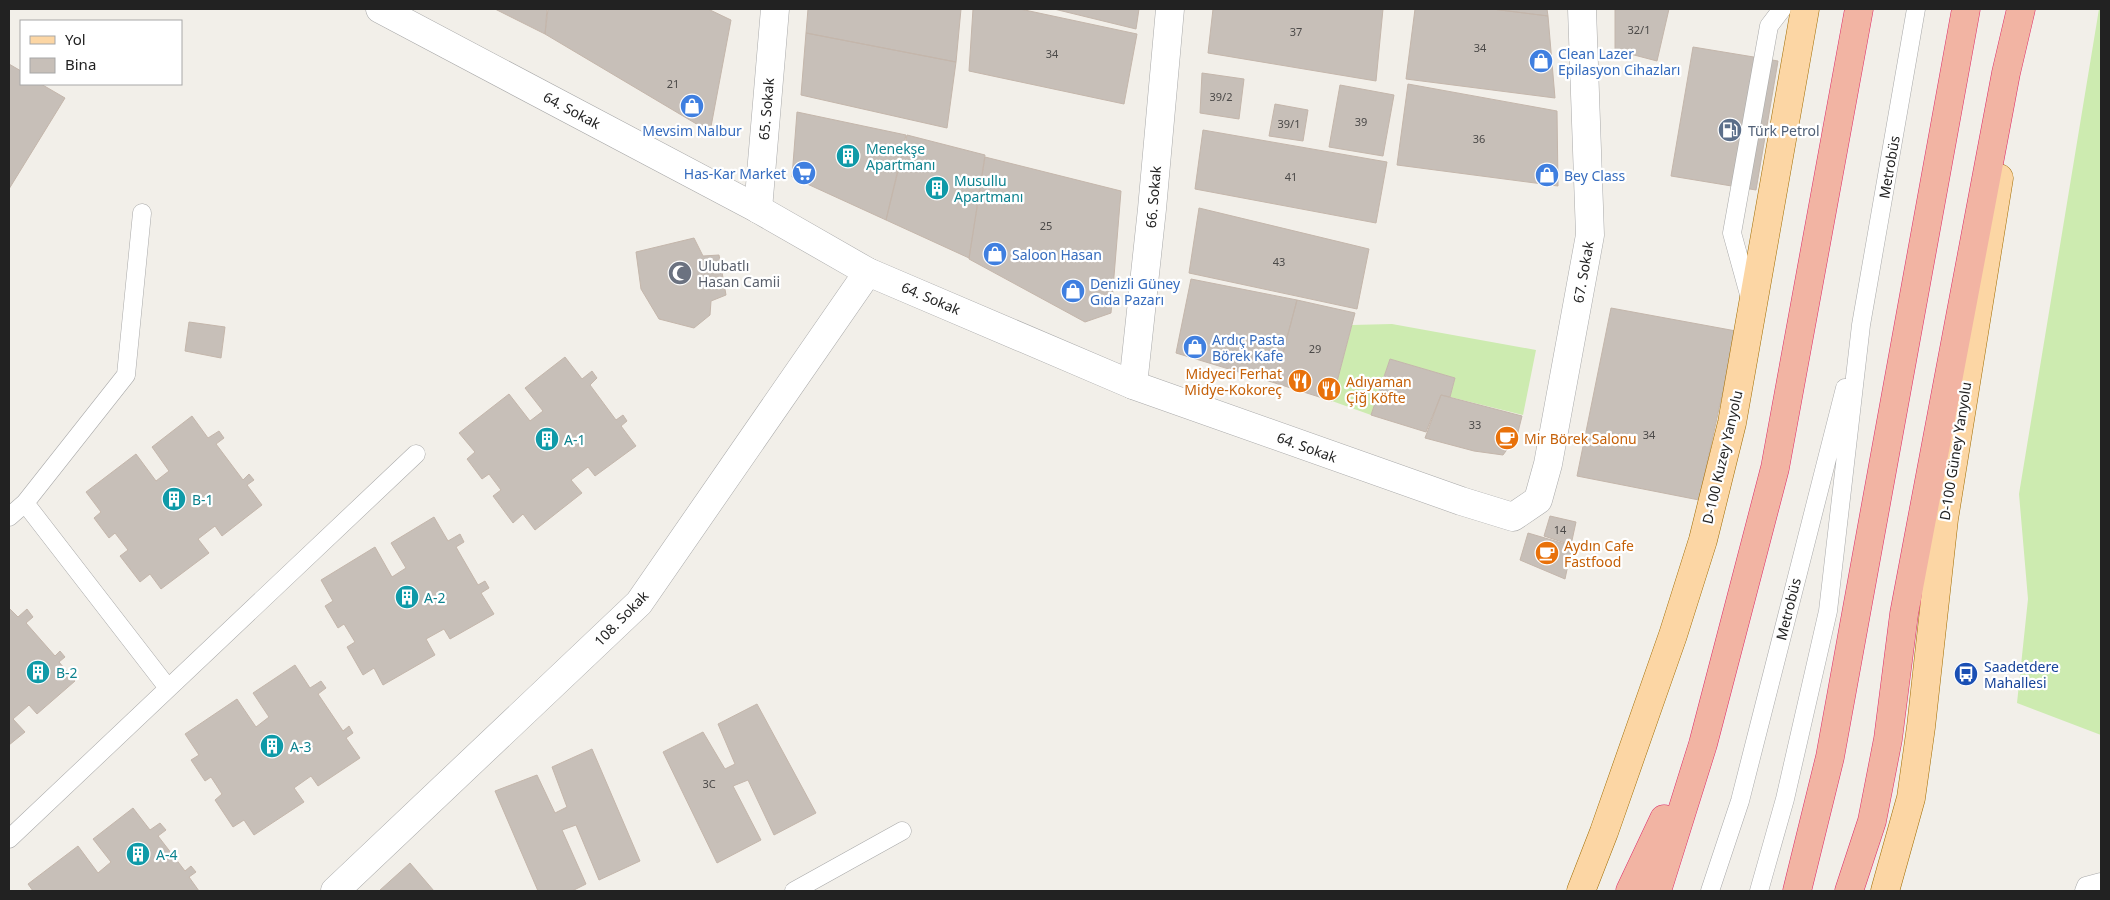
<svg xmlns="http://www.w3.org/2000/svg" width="2110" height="900" viewBox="0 0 2110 900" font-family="'Noto Sans',sans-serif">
<rect width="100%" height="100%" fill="#f2efe9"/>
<path fill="#cdebb0" d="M2099,9H2101V735L2017,703L2028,599L2019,494Z
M1392,324L1536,350L1523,415L1450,397L1455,378L1390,359L1371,415L1332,401L1352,325Z"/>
<path fill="#c7bfb8" stroke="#c4b6ab" d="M495,9H547L545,34Z
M548,9H708L731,20L710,132L545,34Z
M808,9H961L956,62L806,33Z
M973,9H1020L1137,34L1124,104L969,71Z
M1054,9H1139L1136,29Z
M1213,9H1383L1376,81L1208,53Z
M1415,9H1492L1548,16L1555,98L1406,79Z
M1492,9H1547L1548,16Z
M1615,9H1669L1657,61L1615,50Z
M806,33L956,62L947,128L801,95Z
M1693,47L1778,61L1756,190L1671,176Z
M9,64L21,71V84H41L65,98L9,189Z
M1202,73L1244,79L1239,119L1200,113Z
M1408,84L1557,111L1558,186L1397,165Z
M1340,85L1394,95L1383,156L1329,147Z
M1275,104L1308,110L1303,141L1269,136Z
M797,112L906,135L886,220L792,177Z
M1203,130L1387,162L1376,223L1195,189Z
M907,135L985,155L969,258L886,220Z
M985,157L1121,191L1111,313L1085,322L969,259Z
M1199,208L1369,249L1357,309L1189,273Z
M694,238L703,256L719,255L726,295L711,301L710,315L694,328L659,319L641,289L636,252Z
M1191,279L1297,300L1275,383L1176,353Z
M1297,300L1355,313L1332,401L1275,383Z
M1611,308L1736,331L1699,500L1577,476Z
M189,322L225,327L221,358L185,351Z
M565,357L582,379L592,371L597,378L590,385L616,420L623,415L627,421L621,426L636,446L595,476L588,467L571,480L582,493L535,530L523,514L513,523L493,496L501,490L489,474L482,479L467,459L475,452L459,433L509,394L530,421L543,411L525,388Z
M1390,359L1455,378L1450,397L1441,395L1426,432L1371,415Z
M1441,395L1522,416L1517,436L1503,455L1474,451L1425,438Z
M192,416L208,438L219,431L224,438L216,444L243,480L249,474L254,480L247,485L262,505L222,536L215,526L198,539L209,553L161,589L150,574L140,582L120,556L128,550L115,533L109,538L94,518L101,512L86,492L136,454L156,481L169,471L152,447Z
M1550,516L1576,522L1571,545L1544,536Z
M434,517L448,541L460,534L464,542L456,547L478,585L485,581L489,588L481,593L494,614L450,639L444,629L426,639L435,655L383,685L374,668L363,675L347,647L355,642L344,624L338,628L325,606L333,601L321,580L375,547L392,577L406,568L391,543Z
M1528,533L1572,546L1565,579L1520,560Z
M9,608L18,617L27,609L33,617L26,623L55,656L60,651L65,657L59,662L75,681L37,714L29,705L13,719L25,732L9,745Z
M295,665L310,688L321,681L326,688L318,694L343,731L349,726L353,733L346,738L360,758L318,786L311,776L294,788L304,802L254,835L244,820L233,827L215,800L222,794L211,777L205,781L191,760L199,755L185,734L237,699L256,727L269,717L253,693Z
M757,704L816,813L774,835L748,780L733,786L761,840L717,863L663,752L703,732L725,769L735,764L718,724Z
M592,749L640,861L599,880L576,825L562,830L586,884L572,891H538L495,791L537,775L555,813L567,807L552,767Z
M133,808L150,830L160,823L166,830L158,836L185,871L191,866L196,872L189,877L199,891H33L28,884L78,846L98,873L111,862L93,839Z
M410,863L434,891H379Z"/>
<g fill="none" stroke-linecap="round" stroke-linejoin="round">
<g stroke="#a9a9a9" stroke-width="19">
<path id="service" d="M1750,298L1732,233L1769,26L1782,9
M25,503L168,688
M9,517L25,503L126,375L142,213
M9,839L416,454
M794,891L902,831
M1710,891L1740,801L1845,388
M1759,891L1785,799L1828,611L1861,325L1916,9
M2084,891L2086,886L2101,882"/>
</g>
<g stroke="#a9a9a9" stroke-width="29">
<path id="minor" d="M758,209L775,9
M1133,385L1152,209L1170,9
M335,891L639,603L868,272"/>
</g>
<g stroke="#a9a9a9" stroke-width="29">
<path id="tertiary" d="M380,9L758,209L868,272L1133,385L1461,501L1513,517L1538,500L1548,464L1590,235L1582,9"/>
</g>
<g stroke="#a06b00" stroke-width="29">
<path id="primary" d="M1581,891L1604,832L1673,635L1703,540L1732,423L1805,9
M1885,891L1911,798L1921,727L1944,519L1999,178"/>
</g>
<g stroke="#dc2a67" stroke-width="29">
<path id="trunk" d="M1630,891L1664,819
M1657,891L1703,744L1775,468L1859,9
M1797,891L1830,757L1966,9
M1849,891L1872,821L1888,739L1904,614L2006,73L2021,9"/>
</g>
<use href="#service" stroke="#fff" stroke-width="18"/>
<use href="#minor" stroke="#fff" stroke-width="28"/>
<use href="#tertiary" stroke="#fff" stroke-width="28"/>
<use href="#primary" stroke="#fcd6a4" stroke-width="28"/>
<use href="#trunk" stroke="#f2b4a3" stroke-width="28"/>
</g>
<defs>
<g id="shop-disc" transform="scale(1.25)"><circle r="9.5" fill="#3f7fe0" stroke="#fff"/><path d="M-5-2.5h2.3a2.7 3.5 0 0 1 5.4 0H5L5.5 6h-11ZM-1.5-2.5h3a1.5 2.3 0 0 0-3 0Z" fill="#fff"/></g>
<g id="fuel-disc" transform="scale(1.25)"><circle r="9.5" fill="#5c6f8a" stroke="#fff"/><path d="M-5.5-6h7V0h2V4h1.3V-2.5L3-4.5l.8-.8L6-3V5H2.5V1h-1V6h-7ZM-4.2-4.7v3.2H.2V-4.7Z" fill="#fff"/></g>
<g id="building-disc" transform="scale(1.25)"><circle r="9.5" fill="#0f9aa8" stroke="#fff"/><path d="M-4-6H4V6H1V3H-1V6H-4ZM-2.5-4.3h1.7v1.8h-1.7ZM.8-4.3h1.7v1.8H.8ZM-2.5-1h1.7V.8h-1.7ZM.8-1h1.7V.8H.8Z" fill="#fff"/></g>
<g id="supermarket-disc" transform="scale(1.25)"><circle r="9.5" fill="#3f7fe0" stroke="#fff"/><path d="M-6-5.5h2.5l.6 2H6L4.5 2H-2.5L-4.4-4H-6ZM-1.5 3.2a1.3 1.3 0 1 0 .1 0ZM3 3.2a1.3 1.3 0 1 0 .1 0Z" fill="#fff"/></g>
<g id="mosque-disc" transform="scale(1.25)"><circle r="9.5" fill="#6b7280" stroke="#fff"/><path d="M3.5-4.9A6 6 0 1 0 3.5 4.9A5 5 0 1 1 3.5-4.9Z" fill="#fff"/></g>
<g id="restaurant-disc" transform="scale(1.25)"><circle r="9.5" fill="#e8710a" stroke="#fff"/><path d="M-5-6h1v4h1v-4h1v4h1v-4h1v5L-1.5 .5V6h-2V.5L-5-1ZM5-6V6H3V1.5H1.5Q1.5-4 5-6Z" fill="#fff"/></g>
<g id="cafe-disc" transform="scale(1.25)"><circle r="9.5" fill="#e8710a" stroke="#fff"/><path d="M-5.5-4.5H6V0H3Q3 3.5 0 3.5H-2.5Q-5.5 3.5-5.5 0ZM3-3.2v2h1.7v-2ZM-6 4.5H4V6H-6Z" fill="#fff"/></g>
<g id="bus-disc" transform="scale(1.25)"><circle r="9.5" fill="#1a4fb4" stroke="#fff"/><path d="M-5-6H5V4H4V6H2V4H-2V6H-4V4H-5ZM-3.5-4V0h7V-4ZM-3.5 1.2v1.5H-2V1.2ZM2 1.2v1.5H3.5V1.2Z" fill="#fff"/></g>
</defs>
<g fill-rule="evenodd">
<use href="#shop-disc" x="1541" y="61"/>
<use href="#shop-disc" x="692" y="106"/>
<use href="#fuel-disc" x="1730" y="130"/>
<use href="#building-disc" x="848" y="156"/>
<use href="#supermarket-disc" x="804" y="173"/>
<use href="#shop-disc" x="1547" y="175"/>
<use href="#building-disc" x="937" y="188"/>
<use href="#shop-disc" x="995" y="254"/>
<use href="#mosque-disc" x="680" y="273"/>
<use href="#shop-disc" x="1073" y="291"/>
<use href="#shop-disc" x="1195" y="347"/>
<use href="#restaurant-disc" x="1300" y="381"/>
<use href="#restaurant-disc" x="1329" y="389"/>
<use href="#cafe-disc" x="1507" y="438"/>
<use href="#building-disc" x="547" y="439"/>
<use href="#building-disc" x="174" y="499"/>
<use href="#cafe-disc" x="1547" y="553"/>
<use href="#building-disc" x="407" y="597"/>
<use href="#building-disc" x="38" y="672"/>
<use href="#bus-disc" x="1966" y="674"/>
<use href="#building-disc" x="272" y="746"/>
<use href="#building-disc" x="138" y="854"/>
</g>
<g text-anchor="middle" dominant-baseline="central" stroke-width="4.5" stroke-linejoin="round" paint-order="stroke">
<g font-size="11" fill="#4b4948">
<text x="1639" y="29">32/1</text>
<text x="1296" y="31">37</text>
<text x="1480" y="47">34</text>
<text x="1052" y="53">34</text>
<text x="673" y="83">21</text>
<text x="1221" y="96">39/2</text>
<text x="1361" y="121">39</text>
<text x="1289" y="123">39/1</text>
<text x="1479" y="138">36</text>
<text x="1291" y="176">41</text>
<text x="1046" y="225">25</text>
<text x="1279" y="261">43</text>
<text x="1315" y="348">29</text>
<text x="1475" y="424">33</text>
<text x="1649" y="434">34</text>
<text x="1560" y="529">14</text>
<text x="709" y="783">3C</text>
</g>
<g font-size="14" fill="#366cbe" stroke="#fff" text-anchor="start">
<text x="1558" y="53">Clean Lazer<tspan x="1558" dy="16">Epilasyon Cihazları</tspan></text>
<text x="692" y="130" text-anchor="middle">Mevsim Nalbur</text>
<text x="786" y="173" text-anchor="end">Has-Kar Market</text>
<text x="1564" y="175">Bey Class</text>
<text x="1012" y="254">Saloon Hasan</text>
<text x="1090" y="283">Denizli Güney<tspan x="1090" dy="16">Gıda Pazarı</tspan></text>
<text x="1212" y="339">Ardıç Pasta<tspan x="1212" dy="16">Börek Kafe</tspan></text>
</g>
<g font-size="14" fill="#222" stroke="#fff">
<text transform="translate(766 109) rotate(-85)">65. Sokak</text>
<text transform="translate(572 110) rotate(28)">64. Sokak</text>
<text transform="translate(1889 167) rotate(-80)">Metrobüs</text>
<text transform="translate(1153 197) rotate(-85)">66. Sokak</text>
<text transform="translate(1583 272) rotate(-80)">67. Sokak</text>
<text transform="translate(931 298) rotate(23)">64. Sokak</text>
<text transform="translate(1307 447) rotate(20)">64. Sokak</text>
<text transform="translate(1955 451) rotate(-81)">D-100 Güney Yanyolu</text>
<text transform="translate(1722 457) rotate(-77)">D-100 Kuzey Yanyolu</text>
<text transform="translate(1788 609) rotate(-76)">Metrobüs</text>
<text transform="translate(621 618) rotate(-46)">108. Sokak</text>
</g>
<g font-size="14" fill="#4e5e75" stroke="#fff" text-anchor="start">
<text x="1748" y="130">Türk Petrol</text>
</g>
<g font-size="14" fill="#0d838f" stroke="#fff" text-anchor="start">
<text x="866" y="148">Menekşe<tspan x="866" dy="16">Apartmanı</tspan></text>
<text x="954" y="180">Musullu<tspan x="954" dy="16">Apartmanı</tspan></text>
<text x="564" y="439">A-1</text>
<text x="192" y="499">B-1</text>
<text x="424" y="597">A-2</text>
<text x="56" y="672">B-2</text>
<text x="290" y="746">A-3</text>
<text x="156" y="854">A-4</text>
</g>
<g font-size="14" fill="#5b616d" stroke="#fff" text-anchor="start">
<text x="698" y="265">Ulubatlı<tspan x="698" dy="16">Hasan Camii</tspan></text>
</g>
<g font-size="14" fill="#c56008" stroke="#fff" text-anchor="start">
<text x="1282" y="373" text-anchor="end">Midyeci Ferhat<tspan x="1282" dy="16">Midye-Kokoreç</tspan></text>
<text x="1346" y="381">Adıyaman<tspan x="1346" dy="16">Çiğ Köfte</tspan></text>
<text x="1524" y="438">Mir Börek Salonu</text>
<text x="1564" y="545">Aydın Cafe<tspan x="1564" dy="16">Fastfood</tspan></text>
</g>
<g font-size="14" fill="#164399" stroke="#fff" text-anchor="start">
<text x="1984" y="666">Saadetdere<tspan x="1984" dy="16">Mahallesi</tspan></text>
</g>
</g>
<rect width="2110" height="900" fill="none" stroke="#222222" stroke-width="20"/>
<rect x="20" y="20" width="162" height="65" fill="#ffffff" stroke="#a7a7a7"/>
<rect x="30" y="36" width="25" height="8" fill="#fcd6a4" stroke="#a7a7a7"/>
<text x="65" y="45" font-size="15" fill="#222222">Yol</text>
<rect x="30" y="58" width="25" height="15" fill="#c7bfb8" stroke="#a7a7a7"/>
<text x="65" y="70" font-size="15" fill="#222222">Bina</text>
</svg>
